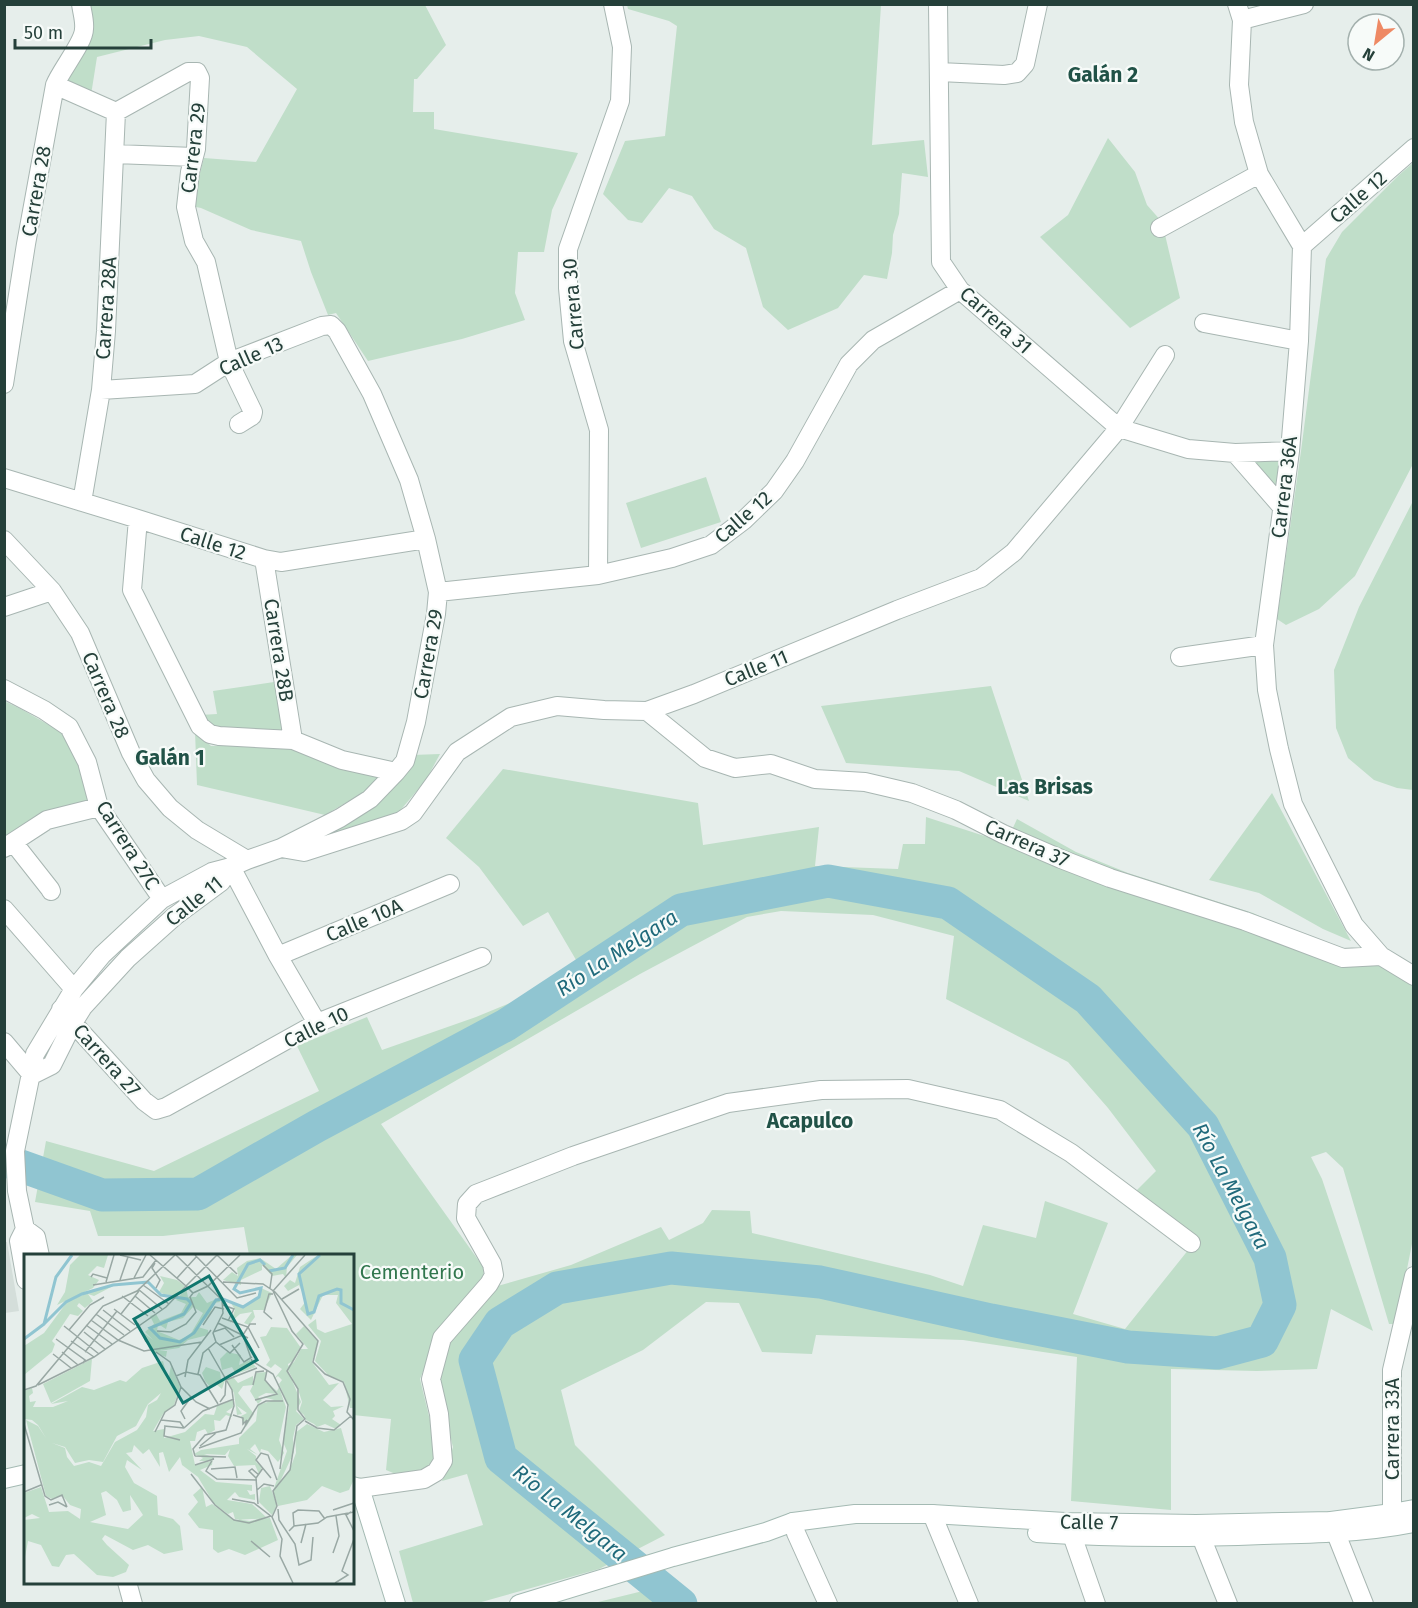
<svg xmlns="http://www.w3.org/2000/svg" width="1418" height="1608" viewBox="0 0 1418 1608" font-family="'Fira Sans',sans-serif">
<rect width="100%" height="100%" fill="#e6eeeb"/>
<path fill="#d4deda" d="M4,1242H7L19,1311L5,1313Z"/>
<path fill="#c0dec9" d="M86,5H425L446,45L417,79H414L413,112H434V129L578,153L552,210L544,252H518L515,293L525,320L462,339L368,361L336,313L328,315L311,272L301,241L251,230L201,208L191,206L204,158L256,162L297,89L247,47L199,36L165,40L97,57L91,95L62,77Z
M627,5H881L872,145L924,140L928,177L902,173L899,214L893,235L892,253L887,279L864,275L838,308L788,330L763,307L746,248L714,229L692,196L669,188L642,223L628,220L603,194L625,141L665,136L677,26L669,21L628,9Z
M1108,138L1135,172L1147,205L1162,222L1180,298L1130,328L1040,237L1068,215Z
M1413,163V464L1355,576L1319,609L1286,625L1277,619L1301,451L1326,259L1342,232L1399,175Z
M1284,455L1280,496L1246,457Z
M706,477L721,522L641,548L626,503Z
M1413,501V790L1397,788L1374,780L1348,758L1336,728L1334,670L1359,607Z
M274,682L290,734H214L200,715L217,714L213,691Z
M991,686L1029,801L959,771L846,763L821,706Z
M4,701L21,709L61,732L80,764L92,804L4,839Z
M195,731L211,746L298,744L385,773L364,792L325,815L197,785Z
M440,754L426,780L398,813L308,843L412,755Z
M503,769L698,803L703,845L819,827L815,866L898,869L903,844H925L926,817L1006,843L1017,819L1076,852L1128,873L1253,913L1321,944L1382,962L1413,984V1239L1396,1324H1389L1343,1168L1326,1152L1311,1157L1322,1179L1373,1331L1331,1309L1317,1369L1257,1371L1171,1369V1510L1071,1501L1077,1357L963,1340L816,1335L812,1354L762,1352L739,1303L706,1302L643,1350L561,1390L575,1445L665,1535L599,1569L478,1603H413L399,1551L483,1525L467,1474L442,1481L453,1447L438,1388L449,1341L494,1287L571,1265L661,1227L669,1240L703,1223L712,1210L750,1211L752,1233L930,1275L963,1286L983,1225L1036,1238L1045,1201L1108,1223L1073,1314L1125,1329L1193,1244L1135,1192L1156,1171L1108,1108L1068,1062L946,999L954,936L873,915L781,911L747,917L640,974L381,1124L484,1268L483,1283L437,1336L420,1379L434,1437L436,1458L421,1472L398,1475L386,1470L391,1419L353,1415L352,1256L249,1255L244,1227L163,1236H98L90,1211L35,1202L46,1141L154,1171L319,1091L297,1046L367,1017L382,1050L476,1017L537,992L579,965L548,912L523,926L479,867L446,838Z
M1272,793L1351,941L1323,929L1259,893L1209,880Z
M651,1589L667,1603H594Z"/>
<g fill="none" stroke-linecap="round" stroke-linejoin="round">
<path stroke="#90c5d1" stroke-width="33" d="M4,1160L102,1195L198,1194L317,1126L506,1025L681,910L828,881L948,903L1088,999L1203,1126L1270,1258L1280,1305L1262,1341L1217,1353L1128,1347L991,1320L820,1282L671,1268L557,1288L500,1323L475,1360L501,1458L681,1604"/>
<g stroke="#a8b6b2" stroke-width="20">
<path id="street" d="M938,4L941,262L960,290L1119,428L1188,449L1235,453L1290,451
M1237,4L1242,20L1239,85L1244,122L1259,174L1302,246L1299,341L1290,451L1264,645L1267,690L1279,749L1293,804L1354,925L1381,956
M1242,20L1304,4
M939,72L1004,75L1017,73L1025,64L1038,4
M55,85L116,112L188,72H197L200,78L196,149L190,172L186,207L194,241L206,262L229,362L253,412L252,416L239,424
M115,154L194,157
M1160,228L1259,174
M1302,246L1414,148
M1204,323L1299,341
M4,384L26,244L55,85C61,70 84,42 84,29C85,21 82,12 81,4
M1235,453L1282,507
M4,478L138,519L264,559L281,562L426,539
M82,502L101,390L106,331L116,112
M138,519L132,590L200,726L210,734L219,736L293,740L342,760L396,772
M4,540L52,591L80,633L131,753L146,780L170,808L197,830L247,860
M264,559L293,740
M598,575L599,430L573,341L568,288V249L620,101L622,47L613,4
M438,592L598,575L672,558L711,545L744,520L774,491L795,461L849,364L873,340L960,290
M4,607L52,591
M1180,657L1264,645
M4,689L44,710L69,727L87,762L99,807L162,899
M647,711L705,758L735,768L771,764L815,779L865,782L912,793L956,810L1003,834L1061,859L1110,878L1245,921L1343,958L1381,956L1414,976
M13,842L50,889L51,891
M4,848L47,820L99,807
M281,848L304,852L401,821L413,813L457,752L511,717L557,706L604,710L647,711L694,694L897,610L981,578L1014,552L1119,428L1165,355
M231,867L278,956L317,1023
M4,909L74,989
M278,956L450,884
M61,1009L73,1023L144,1101L156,1110L166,1107L317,1023L482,957
M4,1042L32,1075
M32,1075L52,1065L73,1023L83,1007L128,958L175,916L221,882L231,867
M25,1229L36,1237L40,1256
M26,1280L19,1241L25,1229L17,1191L15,1151L35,1054L74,989L102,955L162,899L212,872L231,867L247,860L281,848L340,818L370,799L396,772L405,761L416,722L436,614L438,592L426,539L409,480L372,394L337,331L331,325L322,326L229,362L195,384L101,390
M360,1488L424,1479L436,1472L443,1461L439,1414L431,1379L442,1338L489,1284L494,1275L492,1264L466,1218L467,1204L476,1194L573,1156L728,1103L821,1090L908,1089L1000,1110L1071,1153L1191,1243
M1392,1513V1370L1414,1276
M932,1514L969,1604
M1331,1521L1364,1604
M793,1522L796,1533L828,1604
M1065,1524L1072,1535L1096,1604
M1196,1524L1228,1604
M127,1582L133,1604"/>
</g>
<g stroke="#a4bab3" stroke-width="20">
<path id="secondary" d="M4,1479L26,1474
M352,1486L360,1488L396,1604
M1037,1533C1112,1538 1188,1538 1263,1535C1313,1534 1364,1533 1414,1523
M519,1604L673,1557L766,1532L793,1522L855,1514H932L1065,1522L1196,1524L1331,1521L1392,1513L1414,1509"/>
</g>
<use href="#street" stroke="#fff" stroke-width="18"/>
<use href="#secondary" stroke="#fff" stroke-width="18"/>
</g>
<g text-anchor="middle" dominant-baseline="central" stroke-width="4.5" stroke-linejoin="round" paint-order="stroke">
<g font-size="20" fill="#25403a" stroke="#f7fbf9">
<text transform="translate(193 148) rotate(-83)">Carrera 29</text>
<text transform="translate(36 191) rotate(-80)">Carrera 28</text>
<text transform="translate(1358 197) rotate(-41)">Calle 12</text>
<text transform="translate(573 304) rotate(-95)">Carrera 30</text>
<text transform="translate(106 308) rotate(-86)">Carrera 28A</text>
<text transform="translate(996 320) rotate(42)">Carrera 31</text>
<text transform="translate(251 356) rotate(-24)">Calle 13</text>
<text transform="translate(1284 487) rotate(-83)">Carrera 36A</text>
<text transform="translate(743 517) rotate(-41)">Calle 12</text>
<text transform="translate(213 543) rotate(18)">Calle 12</text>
<text transform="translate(279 650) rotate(81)">Carrera 28B</text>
<text transform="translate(428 654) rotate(-80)">Carrera 29</text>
<text transform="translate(756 668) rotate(-22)">Calle 11</text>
<text transform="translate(106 695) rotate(67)">Carrera 28</text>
<text transform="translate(1027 843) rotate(24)">Carrera 37</text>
<text transform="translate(128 845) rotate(58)">Carrera 27C</text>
<text transform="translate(194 901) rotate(-39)">Calle 11</text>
<text transform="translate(364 920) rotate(-23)">Calle 10A</text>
<text transform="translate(316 1027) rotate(-26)">Calle 10</text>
<text transform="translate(107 1060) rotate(48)">Carrera 27</text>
<text transform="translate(1392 1429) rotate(-90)">Carrera 33A</text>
<text transform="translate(1089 1522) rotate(1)">Calle 7</text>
</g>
<g font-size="20" fill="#30764d" stroke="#f7fbf9">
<text x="412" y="1272">Cementerio</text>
</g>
<g font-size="21" font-weight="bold" fill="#215247" stroke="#f7fbf9">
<text x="1103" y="75">Galán 2</text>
<text x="170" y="758">Galán 1</text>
<text x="1045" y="787">Las Brisas</text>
<text x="810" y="1121">Acapulco</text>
</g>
<g font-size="21" font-style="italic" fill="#206a7b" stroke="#f7fbf9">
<text transform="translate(617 953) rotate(-33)">Río La Melgara</text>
<text transform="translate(1231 1186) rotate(62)">Río La Melgara</text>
<text transform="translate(570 1513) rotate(39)">Río La Melgara</text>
</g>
</g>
<g transform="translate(24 1254)">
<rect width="330" height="330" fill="#e6eeeb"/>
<path d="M56,1H84L80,14L73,12L64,21L75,26L69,34L33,51L41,38L46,11ZM268,1H273L263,13L262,24L259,20L248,22L238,11V16L217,26V31L199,26L208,18L214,22L213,14L223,7L236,4L252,15ZM294,1H330V154H326L320,128L304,121L291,107L297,87L284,71L292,65L293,75L301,79L328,70L312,49L314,41H299L287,66L276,55L282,47L275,31L264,37L260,32L266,26L271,29L276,13ZM136,22L153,26L161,32L151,42L140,40L135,38L140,29ZM89,32L70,42L64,40L69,47L61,54L55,49L53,52L59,57L54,62L46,60L28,87L31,90L28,98L0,121V92L20,79L43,48L75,34ZM162,34L164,43H172L175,38L183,49L195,44L196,48L190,49L186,60L174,73L184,76V81L164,86L155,94L135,97H143L142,103L126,97L120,79L129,86L121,78L130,70L126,62L132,60L136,67L157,59L162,50L152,46ZM169,53L179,59L166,81L155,86L133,77L134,70L142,75L144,68L159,64ZM237,34L248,39L240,56H229L231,63L225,71L220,69L228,58L216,60L206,69L211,56L207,49L199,46L219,53L236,43ZM280,72L294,88L288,108L305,131L315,129L299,146L307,153L320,152L309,157L311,162L308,165L317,171L312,175L301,170L293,173L290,170L282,166L280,161L275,157L278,148L274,135L263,114L277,148L272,157L280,165L272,171L269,184L270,198L254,232L266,215L272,199L271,179L283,170L300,178L317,174L324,199L330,200V225L325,236L316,239L298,232L283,246L254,252L249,237L263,197L259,188L265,153L255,130L258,126L254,122L250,125L258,115L251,110L247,114L242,111L246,106L236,83L242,82L247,73L263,74L277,94L273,98L269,107L264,110V112L270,108L277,95H284L272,80ZM203,98L217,101L215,111L226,106L232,113L212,120L208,113L198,116L196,105ZM68,105L66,127L27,149L19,130ZM139,107L144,127L147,112L156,133L150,151L139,160L129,177L140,175V184L161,178L181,160L190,161L193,152L209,146V153L202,158L207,160L208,163L202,161L196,167L190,166L191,176L184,180L181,175L173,178L171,187H166L171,211L187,207H175L179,204L170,200L177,196L215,190V184L232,167L234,151L250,146L239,143L254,140L242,139L234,143L238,146L234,150L226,137L229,131L219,132L214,139L230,160L222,173L223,166L219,169L217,162L223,159L213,152L218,160L213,161L210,139L203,126L209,123L214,129L229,122V131L232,119L242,118L241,127L253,137L255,133L262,153L255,186L260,199L254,208L244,197L237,195L236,199L231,190L226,195L234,201L223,195L232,202V208L238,213L235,220L231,211L210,212L204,202L206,195L201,201L180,200L189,203L188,211L176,216L192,228L228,231V237L223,236L226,241L231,240V246L215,243L211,238L203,246L228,250L242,263L226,267L211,265L209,258L204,260L190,250L174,223L158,211L156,203L145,218L139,198L135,199L136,213L125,195L119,200L110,191L108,198L102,199L118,216L103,206L101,213L110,229L133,242L134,261L149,265L156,272L159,296L140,300L124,291L109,296L81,281L78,285L83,291L105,311L102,318L89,323L73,321L50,300L42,301L35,313L28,312L17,291L4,287L0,308V266L16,264L8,260L0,264V239L17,233L25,258L44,257L56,265L57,255L46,251L38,241L28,245L22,242L2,166L14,172L22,184L14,171L8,166L0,165V137L8,134L9,139L5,142L6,148L12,147L9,153H29L44,147L27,150L58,133L70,136L96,126L102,128L118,114ZM137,139L133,146L124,151L122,163L113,176L91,188L77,212L65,208L50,212L43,203L41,194L28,189L41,193L51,209L65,206L79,208L93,182L112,172L124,150ZM82,237L93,246L99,258L107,256L106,241L119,261L104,275L66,268L82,261L77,239ZM182,113L196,118L197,125L201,126L198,135L192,130L187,134L181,127L178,119ZM246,232L253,251L248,261L235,248L237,234ZM178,233L182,253L188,250L210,266L246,264L254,286L221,301L205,295L194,299L189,295V276L175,274L164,260L174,248L169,241Z" fill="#c0dec9" fill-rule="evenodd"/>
<path fill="none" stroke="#90c5d1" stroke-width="3" d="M296,1L275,20L284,60L290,58L295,42L313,35L317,36V49L330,56M245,17L261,14L269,1M20,70L42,48L58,40L89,31L124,28L137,41L163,45L167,49L160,60L126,74L136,84L156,88L170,79L192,46L199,45L219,53L235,43L237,34L216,39L210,35L224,10L236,6L241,11M0,85L20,70L32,23L48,1"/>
<path fill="none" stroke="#99a8a4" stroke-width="1.5" d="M96,1L117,6M152,1L198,46L199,59L189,79L192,88L206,99L216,89M171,1L213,44L232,39M193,1L213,20M193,1L162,32L169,39L184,32L216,1M131,9L128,14L136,26L132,34M239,11L248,20L246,34M67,23L69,20L83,24M110,24L122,1M153,24L173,2M96,26L104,3M82,28L90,1M199,28L239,30L251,38L294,87L289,108L301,120L319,128L326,145L323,158L330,166M69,31L119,23L132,6M119,31L145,50M114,35L138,55M249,37L281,1M98,42L124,62M111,42L131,59M258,45L275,35M199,51L210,55L204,67M90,55L111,71M79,56L106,77M72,60L100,81M97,60L115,37M198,64L224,73L235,94M248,65L240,58L245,40H249M67,66L94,86L120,97L178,88M114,69L122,88M194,69L224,84M62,71L88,90M179,71L191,53L200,55M40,72L75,100M45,76L66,51L80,43M133,77L147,78L162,70L172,58L166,43L169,39M60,78L81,95M189,78L201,74L210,83M219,81L228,107L249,120L264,151L256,215M32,85L61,106L59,109M47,87L70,103M195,91L219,81L226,70H232M208,91L220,108L228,103M38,98L54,111M61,98L93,57M132,98L146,108L157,133L172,148L186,155M29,100L47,114M174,120L179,99L192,88M152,122L162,118L176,121L194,150M161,123L164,106L187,76M202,126L233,114M14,131L70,103L142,53L162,32L126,1M229,131L232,118L240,117M0,136L12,132L79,52L113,37L151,1M231,146L253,140L241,126L243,116M196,148L201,141L202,126M209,161L219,164V170L223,166L221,172M161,165L157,157L167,143M137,166L156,168L160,174M281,167L293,174L310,176L327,162M0,170L21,242L27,246L38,241L43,253M140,172L160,174M141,172L140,182L156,186M160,174L179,157L210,145M131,178L141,158L151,151L157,133M176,192L192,179M175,194L217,179L234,151L242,147H259M171,202L169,195L181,181L202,176L210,152L208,136L184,94M171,202L202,203M190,203L182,217L193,225L233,226M171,211L190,205M187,215L211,213L213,224M167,220L191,251L210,266L225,269L247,262M232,224L225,217L228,215L235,221M247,224L232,206L237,199L244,201L253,226M233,236L240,230L250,232M0,238L17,231M208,245L230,249L248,263L258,285L256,302L269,329M234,250L232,224L239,214M25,251L34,248L43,253M254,255L255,266L271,290L275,311L287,306L289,283M309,256L330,249M327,258L322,261L330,277M248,263L253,252L249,237L266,216L273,172L281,165L274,156V135L263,117L279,90L268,77L249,37M270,272L269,259L274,256L295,257L301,265M265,277L270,272L294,269L303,263L330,258M227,287L246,303M277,289L282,270M309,299L315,282L312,262M311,329L324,321L318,317L330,285"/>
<path fill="#0f766e" fill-opacity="0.15" stroke="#0f766e" stroke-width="3" d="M185,22L233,106L159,149L110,65Z"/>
<rect width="330" height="330" fill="none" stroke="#25403a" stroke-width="3"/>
</g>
<rect width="1418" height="1608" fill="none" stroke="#25403a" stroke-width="12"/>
<g transform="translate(1376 42) rotate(210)"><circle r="28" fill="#f7fbf9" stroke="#a3b0ad" stroke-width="1.5"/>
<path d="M0-4.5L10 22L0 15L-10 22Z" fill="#ee8964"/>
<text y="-9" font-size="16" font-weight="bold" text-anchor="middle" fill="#25403a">N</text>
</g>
<path d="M15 39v9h136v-9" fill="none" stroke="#25403a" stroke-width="3"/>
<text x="24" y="39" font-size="18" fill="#25403a" stroke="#f7fbf9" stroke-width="4.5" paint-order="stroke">50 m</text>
</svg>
